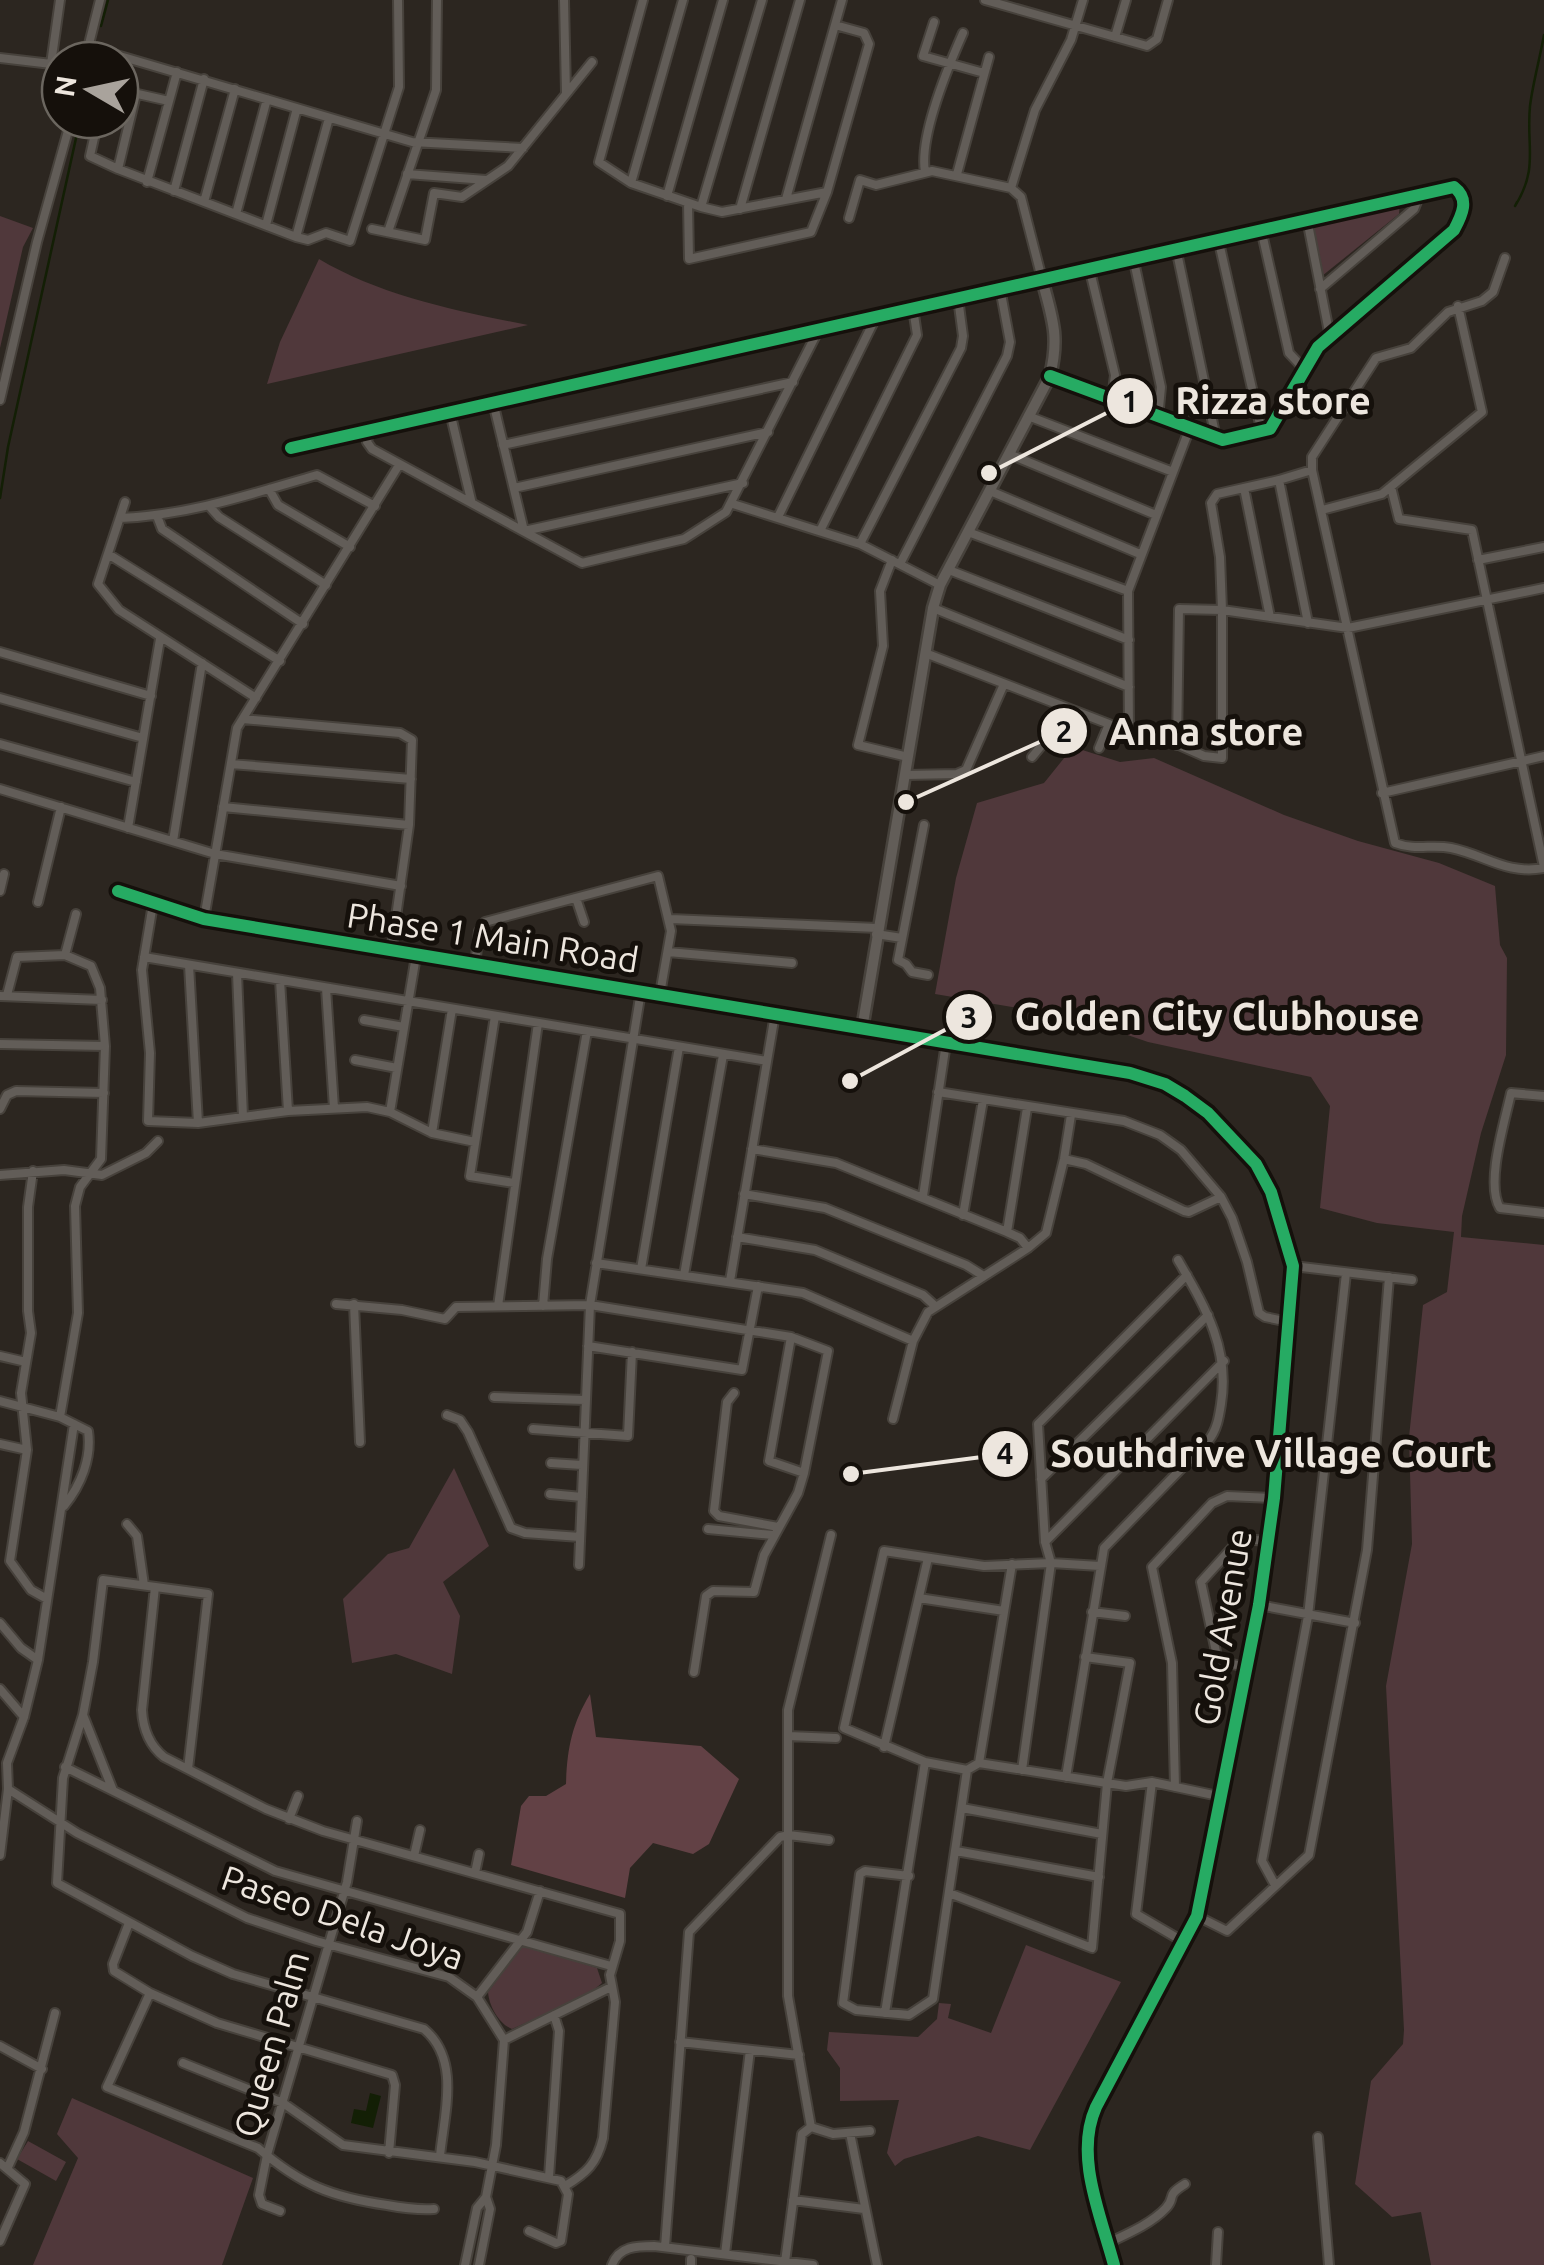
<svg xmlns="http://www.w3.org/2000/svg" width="1544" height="2265" viewBox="0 0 1544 2265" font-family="Ubuntu,sans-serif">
<rect width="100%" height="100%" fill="#2c2620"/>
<path fill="#50383b" d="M1400,203L1399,214L1322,276L1311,223Z
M0,216L33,228L23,247L0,348Z
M319,259C381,296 457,311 528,325L267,384L280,342Z
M1073,747L1120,762L1154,758L1284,815L1358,841L1439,863L1495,886L1500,945L1507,958L1506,1055L1481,1133L1462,1216L1461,1237L1544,1245V2265H1431L1421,2212L1392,2217L1355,2184L1371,2081L1403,2044L1404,2030L1386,1686L1412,1544L1409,1437L1423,1305L1447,1292L1454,1232L1377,1223L1320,1208L1330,1106L1311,1077L1148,1042L1078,1018L935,994L956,878L977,803L1044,783Z
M454,1468L489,1546L443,1582L460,1616L452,1674L396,1654L352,1663L343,1599L388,1554L409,1548Z
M1026,1945L1121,1982L1030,2150L978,2136L904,2159L895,2166L887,2153L899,2100L840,2101V2068L827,2050L829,2032L918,2037L937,2019L939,2003L951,2004L948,2018L991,2033Z
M527,1946L597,1968L602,1983L585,1997L512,2029C499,2024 489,2006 488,1992L521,1948Z
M72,2098L253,2178L222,2265H33L78,2158L57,2134Z
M28,2141L66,2162L56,2181L17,2159Z"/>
<path fill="#624145" d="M590,1694L596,1737L701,1746L739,1779L709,1844L693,1854L653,1843L630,1868L625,1898L511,1865L521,1806L529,1796H546L566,1784C567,1749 572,1724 590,1694Z"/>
<path fill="#131f05" d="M370,2093L381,2096L373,2128L351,2123L354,2109L366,2111Z"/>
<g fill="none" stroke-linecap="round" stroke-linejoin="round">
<path stroke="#131f05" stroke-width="2.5" d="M101,26L108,0
M1517,202L1515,206C1539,168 1526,146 1530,106C1533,82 1540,58 1544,35
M0,498L8,447L80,120"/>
<g stroke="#47423c" stroke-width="12">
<path id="minor" d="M564,0L566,93
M643,0L599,162L631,183L701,207
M762,0L701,207L722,212L827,192L869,44L864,33L835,25
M985,0L1147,46L1157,39L1168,0
M934,22L923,56L984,73
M1115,37L1126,0
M0,58L60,65
M85,60L100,0
M111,60L113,54L412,142L523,148
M51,64L60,0
M120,90L169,101
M98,120L90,156L118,169L296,237L308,240L326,233L350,241L399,87L398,0
M118,169L136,94
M925,172C919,137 948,67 963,33
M407,174L486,180
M957,174L989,57
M147,182L177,72
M631,183L683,0
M1011,188L1035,110L1071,40L1083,0
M174,191L204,79
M667,196L723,0
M786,199L842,0
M204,202L235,89
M688,203L689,259L811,232L827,192
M740,209L800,0
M236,214L267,99
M849,218L860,180L876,185L932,171L1011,188L1021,197L1042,279
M1307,219L1330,337
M266,225L297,108
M372,229L425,240L434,193L462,197L508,166L592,62
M1261,229L1289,353L1306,371
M388,232L436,90L437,0
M296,237L329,118
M1218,238L1262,433
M1176,248L1216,438
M1133,257L1161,387L1158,418
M1505,258L1493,292L1482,301L1448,312L1411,348L1376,358L1312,457V470L1395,843C1416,851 1431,844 1451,848C1485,855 1507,875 1544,868
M1089,267L1115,375L1112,400
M1320,289L1414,209L1420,194
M0,400L37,242L71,120
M493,402L524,531L743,483
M450,412L471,500
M1028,416L1173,472
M369,432L367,442L372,449L582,563L684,539L726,512L820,327
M503,445L793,382
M291,448L1454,187C1470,199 1462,215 1454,230L1318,347L1270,429L1223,440L1050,376
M1009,454L1156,515
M1279,480L1312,470
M1391,487L1399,519L1472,530L1544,867
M514,488L768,432
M1244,488L1270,617
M269,489L278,505L350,547
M990,491L1140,554
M125,502L98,584L119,610L256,698
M733,504L860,544L940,585
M210,507L219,517L326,585
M1322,510L1382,494L1482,412L1458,306
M157,516L162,529L303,624
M778,517L876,317
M120,518C190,515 251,494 317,475L375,506
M820,531L917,335L913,308
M968,532L1128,591
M860,544L961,348L963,336L958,298
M108,554L280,661
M892,560L880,591L883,646L858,745L908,757
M1478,560L1544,547
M900,564L1007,356L1010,342L1000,288
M949,570L1129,640
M933,608L1129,687
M1308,623L1279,480L1217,494L1211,503L1220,557L1222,610L1348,628L1544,588
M0,652L151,696
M925,653L1109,724L1142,741H1170L1204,756L1222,758V610L1179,609L1177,745
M0,698L143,738
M243,719L400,733L412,740L409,825L391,952
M1129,734L1128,591L1189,430
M0,744L136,782
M1099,748L1109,724
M1032,757L1056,728L1065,707
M231,764L411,779
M906,775L957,774L966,770L1004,684
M0,789L215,854L401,886
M1382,793L1544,756
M223,807L409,825
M924,825L898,960L906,964L912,972L928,975
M128,828L160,639
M173,841L202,663
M0,891L4,874
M118,891L204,919L862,1029
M576,898L584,922
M38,902L61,807
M153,904L142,970L150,1053L148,1121L198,1123L288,1111L367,1107L390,1112L432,1133L475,1142
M204,919L237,728L399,465
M671,919L877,928
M876,934L902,938
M668,952L792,963
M65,955L76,914
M144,957L767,1061
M189,965L198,1123
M475,965L479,931L485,922L658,876L671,931L660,994
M237,973L243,1117
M280,980L288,1111
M326,988L334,1108
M7,995L17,957L65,955L91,966L100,988L105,1046L101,1159L80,1187L75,1206L78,1313L60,1417
M0,996L102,1000
M495,1016L470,1176L514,1183
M364,1020L404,1027
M0,1044L105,1046
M355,1060L397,1068
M938,1092L1124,1121L1160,1135L1181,1150L1221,1197L1232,1218L1247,1262L1259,1313L1265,1317L1289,1322
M1544,1096L1511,1093C1505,1121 1485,1184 1500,1208L1544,1213
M0,1109L7,1095L16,1091L104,1093
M390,1112L416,956
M432,1133L452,1009
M752,1149L836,1163L1007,1232L1020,1238L1028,1248
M1064,1159L1086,1164L1184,1211L1189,1212L1221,1197
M33,1171L28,1207V1311L31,1333L21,1393L27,1450L10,1561L31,1590L47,1599
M0,1175L64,1170L102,1175L146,1153L158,1141
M744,1194L825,1208L966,1265L982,1275
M923,1196L946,1043
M963,1215L983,1100
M1007,1232L1027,1108
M737,1237L815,1250L923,1295L934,1305
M596,1263L803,1293L913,1341
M1293,1266L1412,1280
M641,1269L679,1047
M684,1275L723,1055
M730,1281L775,1014
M336,1304L402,1310L445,1319L456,1307L590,1305L791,1337L828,1351L804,1473L798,1493L764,1555L754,1592L713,1591L706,1596L694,1672
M354,1304L360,1442
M498,1306L538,1023
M543,1306L547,1259L587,1031
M791,1337L769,1461L804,1473
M588,1346L742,1370L758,1286
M0,1356L26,1362
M734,1393L727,1402L714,1511L719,1516L778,1527
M494,1397L585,1400
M0,1401L60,1417L88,1431C92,1458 81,1485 64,1506
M447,1415L460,1420L468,1432L511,1528L525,1533L580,1537
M893,1419L913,1341L928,1312L1028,1248L1046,1233L1064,1159L1071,1115
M533,1429L628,1436L632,1352
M0,1444L27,1450
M551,1463L582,1465
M1041,1479L1208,1315
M550,1494L582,1497
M127,1524L137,1536L144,1585
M708,1529L773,1535
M1045,1542L1224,1361
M579,1565L590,1305L641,991
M1100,1566L1051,1563L984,1566L884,1551L844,1728L925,1762L967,1770L979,1763L1126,1786L1152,1782L1223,1797
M155,1587L142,1710C143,1729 149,1745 164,1757L266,1809L323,1831L620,1914V1941L610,1975L615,2002L603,2138C597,2163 587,2173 565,2186
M919,1598L1004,1611
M1259,1605L1355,1623
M1092,1612L1125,1616
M0,1623L21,1648L38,1660
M1246,1667L1218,1661L1201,1582L1240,1539L1269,1541
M0,1689L24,1717
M83,1715L112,1788
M788,1736L836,1738
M884,1747L928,1558
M979,1763L1012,1564
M65,1767L275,1871L611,1966
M188,1769L208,1594L103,1580L93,1662L83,1715L63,1778L57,1883L192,1956L233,1974L424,2029C461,2060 444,2114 440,2156
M1022,1770L1051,1563L1045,1542L1038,1424L1187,1275
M1066,1777L1104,1548L1208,1441C1217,1430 1219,1417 1221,1404C1230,1348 1205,1307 1178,1260
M1152,1782L1136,1914L1184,1942
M1175,1787L1172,1663L1152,1567L1212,1503L1227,1496L1274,1498
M8,1789L77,1833L247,1918L316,1941L449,1977L477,1997L504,2040L496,2145L486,2197L490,2209L479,2265
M962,1808L1102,1834
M289,1819L298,1796
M956,1851L1099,1877
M0,1855L8,1789L7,1763L24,1717L38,1660L74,1424
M414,1856L420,1830
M475,1873L479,1854
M909,1876L865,1871L860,1874L843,2003L856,2010L909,2015L933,1999L967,1770
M1275,1885L1262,1861L1308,1616L1346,1273
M949,1893L1092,1948L1107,1783L1130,1663L1085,1657
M1197,1916L1227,1931L1309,1855L1367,1550L1389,1277
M129,1923L113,1964L114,1971L150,1993L217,2023L392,2075L395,2085L389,2153
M150,1993L107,2087L258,2148C301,2185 331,2197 387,2205C403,2208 418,2210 434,2209
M477,1997L527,1932L540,1891
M885,2013L925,1762
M504,2040L611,1987
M680,2042L799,2055
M0,2046L42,2069
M183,2063L283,2103L343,2145L475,2162L561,2181L568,2194L561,2241L556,2243L529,2231
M811,2127L788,1996V1710L831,1535
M811,2127L833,2134L870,2131
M850,2133L877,2265
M1318,2137L1329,2265
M0,2163L25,2184L0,2241
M8,2167L24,2132L55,2013
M549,2177L559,2031L554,2015
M793,2200L864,2209
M280,2211L262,2204L259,2195L267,2155L347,1882L357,1821
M1108,2243C1127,2234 1151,2224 1166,2208C1177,2196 1164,2197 1185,2184
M665,2247L689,1932L780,1837L789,1835L829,1840
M725,2254L750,2050
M785,2262L802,2134L811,2127
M465,2265L477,2208L486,2197
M612,2265C619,2246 637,2246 654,2246L813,2265
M691,2265V2259
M1216,2265L1218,2232"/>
</g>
<g stroke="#47423c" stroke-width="15">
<path id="tertiary" d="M1042,279C1052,318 1060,335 1050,376L940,585L933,608L862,1029L1130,1073L1165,1084L1185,1096L1208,1113L1256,1164L1271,1192L1293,1266L1274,1498L1259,1605L1197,1916L1096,2107C1074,2156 1101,2216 1114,2265"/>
</g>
<use href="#minor" stroke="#625d58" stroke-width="8"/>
<use href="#tertiary" stroke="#625d58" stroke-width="10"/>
<g stroke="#15100b" stroke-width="19">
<path id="cycleway" d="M291,448L1454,187C1470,199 1462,215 1454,230L1318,347L1270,429L1223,440L1050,376
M118,891L204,919L1130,1073L1165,1084L1185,1096L1208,1113L1256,1164L1271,1192L1293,1266L1274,1498L1259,1605L1197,1916L1096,2107C1074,2156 1101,2216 1114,2265"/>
</g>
<use href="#cycleway" stroke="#26ab63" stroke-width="12"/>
</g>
<g text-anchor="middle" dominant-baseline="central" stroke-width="10" stroke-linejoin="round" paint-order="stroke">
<g font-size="35" fill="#ede6de" stroke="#15100b">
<text transform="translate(493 937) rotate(9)">Phase 1 Main Road</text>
<text transform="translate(1222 1627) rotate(-80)">Gold Avenue</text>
<text transform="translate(343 1917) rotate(19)">Paseo Dela Joya</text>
<text transform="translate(271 2044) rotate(-74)">Queen Palm</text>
</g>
</g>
<path fill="none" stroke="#ede6de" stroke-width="4" d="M989 473L1130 401M906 802L1064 731M850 1081L969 1017M851 1474L1005 1454"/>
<g fill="#ede6de" stroke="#15100b" stroke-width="4">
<circle cx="989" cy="473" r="10"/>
<circle cx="906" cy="802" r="10"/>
<circle cx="850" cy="1081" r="10"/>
<circle cx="851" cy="1474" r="10"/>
<circle cx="1130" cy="401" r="25"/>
<circle cx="1064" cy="731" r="25"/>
<circle cx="969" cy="1017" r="25"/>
<circle cx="1005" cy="1454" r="25"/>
</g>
<g font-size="30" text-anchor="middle" font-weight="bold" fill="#111">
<text x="1130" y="412">1</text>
<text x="1064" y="742">2</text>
<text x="969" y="1028">3</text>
<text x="1005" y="1464">4</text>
</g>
<g font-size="38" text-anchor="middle" font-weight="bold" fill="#ede6de" stroke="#15100b" stroke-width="10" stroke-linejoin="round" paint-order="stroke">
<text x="1273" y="414">Rizza store</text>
<text x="1206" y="745">Anna store</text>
<text x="1217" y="1030">Golden City Clubhouse</text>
<text x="1271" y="1467">Southdrive Village Court</text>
</g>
<g transform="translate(90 90) rotate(279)"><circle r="48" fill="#15100b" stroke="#6b665f" stroke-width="2.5"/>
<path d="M0-8L18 38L0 25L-18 38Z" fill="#a9a39c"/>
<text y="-15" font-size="28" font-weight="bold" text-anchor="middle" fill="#ede6de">N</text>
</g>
</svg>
